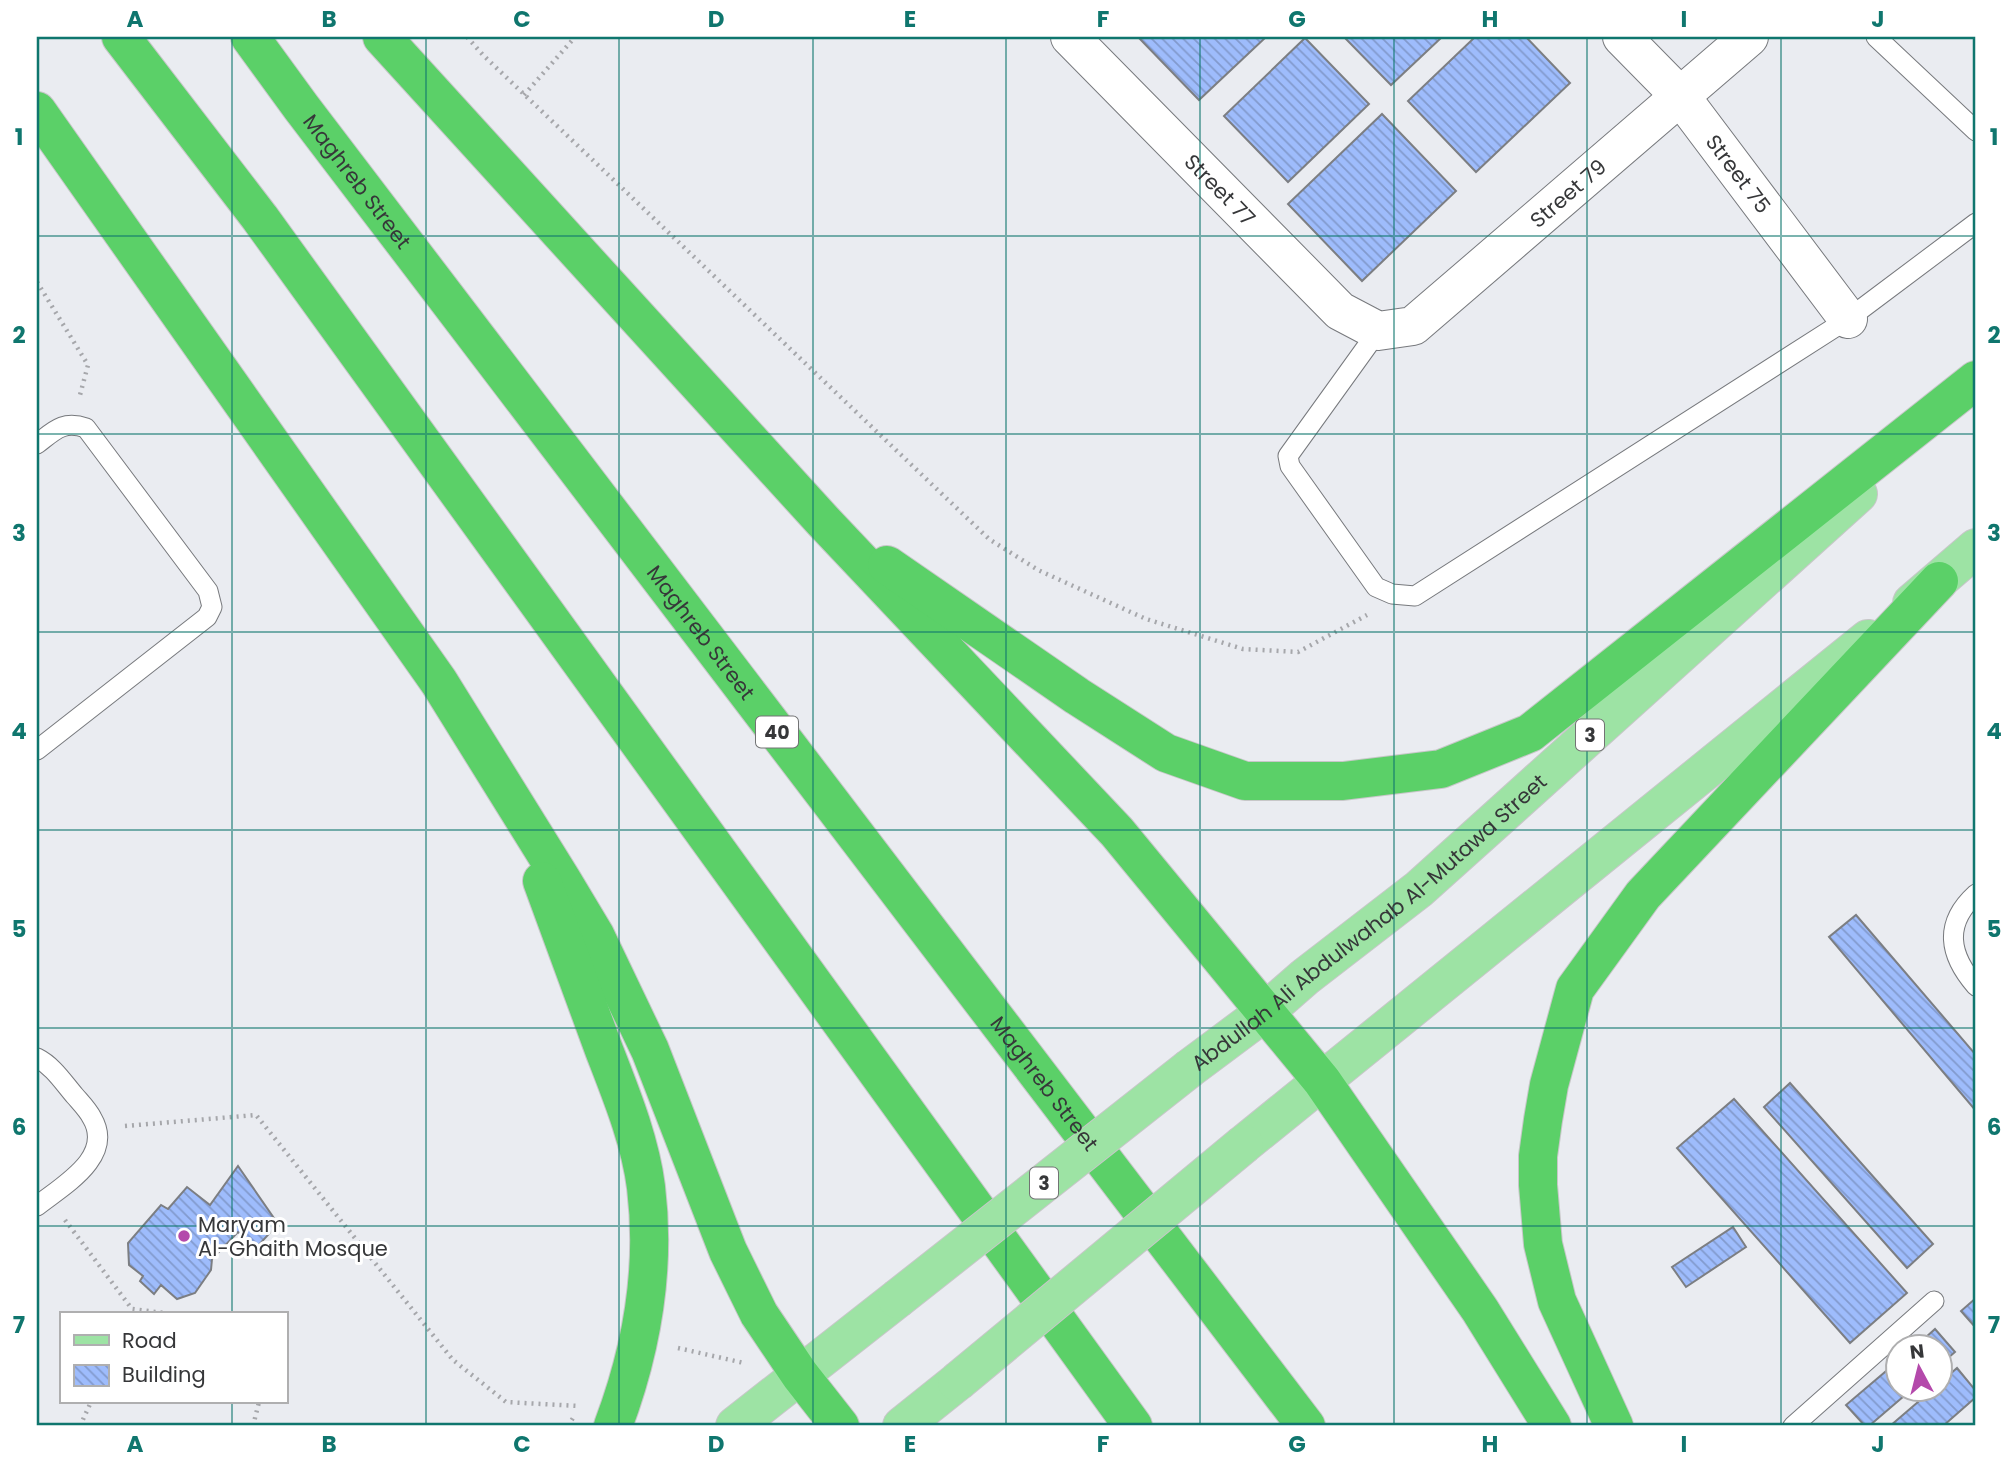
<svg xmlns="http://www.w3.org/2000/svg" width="2013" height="1463" viewBox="0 0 2013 1463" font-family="Poppins,sans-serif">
<defs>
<pattern id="building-back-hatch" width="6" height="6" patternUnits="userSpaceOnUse" patternTransform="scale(1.75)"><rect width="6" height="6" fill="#9ebcfc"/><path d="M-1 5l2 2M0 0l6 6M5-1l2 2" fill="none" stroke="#829acd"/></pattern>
</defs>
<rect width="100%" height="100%" fill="#eaecf1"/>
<path fill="url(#building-back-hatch)" stroke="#7c7e82" stroke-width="2" d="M1138,37H1266L1199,100Z
M1344,37H1442L1391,85Z
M1475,37H1526L1570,83L1476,172L1408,101Z
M1305,38L1369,104L1288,182L1224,116Z
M1382,114L1456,191L1362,281L1288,204Z
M1856,915L1976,1055V1111L1829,937Z
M1790,1083L1933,1244L1907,1268L1764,1107Z
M1734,1099L1907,1293L1850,1343L1677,1148Z
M238,1166L278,1224L257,1247L238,1232L212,1259L211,1270L195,1293L177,1299L161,1285L154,1294L140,1281L143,1276L129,1265L128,1243L161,1205L168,1209L187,1187L210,1205Z
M1733,1227L1746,1247L1686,1287L1672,1267Z
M1976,1298V1328L1961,1311Z
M1935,1329L1955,1352L1940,1365V1348H1914Z
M1898,1361V1390H1911L1869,1426H1865L1846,1405Z
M1957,1368L1976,1391V1397L1943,1426H1890L1932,1390H1940V1383Z"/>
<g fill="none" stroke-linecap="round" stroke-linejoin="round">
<g stroke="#77797d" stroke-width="21">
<path id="lane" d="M1876,37L1976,131
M1378,331L1288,456L1290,466L1376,587L1392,594L1415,596L1848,319L1976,223
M37,444C54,431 63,420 86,428L208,591L212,607L207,617L37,750
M1976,894C1943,924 1949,955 1976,986
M37,1058C53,1066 63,1082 75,1096C81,1103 88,1110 92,1118C115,1157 62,1186 37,1206
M1793,1426L1934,1301"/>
</g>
<g stroke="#77797d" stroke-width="40">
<g id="street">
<path id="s1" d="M1070,37L1340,311L1378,331L1413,326L1749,37"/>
<path id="s2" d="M1622,37L1681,97L1848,319"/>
</g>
</g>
<g stroke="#c7c7c8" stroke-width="40">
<g id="primary">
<path d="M1912,603L1976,548"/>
<path id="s3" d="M1190,1068L1265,1012L1305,977L1419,889L1858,494"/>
<path d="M1244,1144L1868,639"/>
<path d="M735,1426L897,1299"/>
<path d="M902,1426L957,1382"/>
</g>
</g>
<g stroke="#c7c7c8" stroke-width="40">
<g id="highway">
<path d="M121,37L260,218L1133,1426"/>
<path id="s4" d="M250,37L301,107L1306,1426"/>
<path d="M382,37L823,521L1117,832L1322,1081L1480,1310L1552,1426"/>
<path d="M37,111L439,682L562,880L595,935L650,1050L728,1251L759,1314L800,1375L840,1426"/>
<path d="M887,565L1077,696L1166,753L1245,781H1343L1441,769L1530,733L1976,380"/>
<path d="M542,881C563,938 584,994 604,1050C621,1094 640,1140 646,1187C656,1269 642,1349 613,1426"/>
<path d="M1614,1426L1557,1301L1543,1244L1538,1185V1156L1543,1120L1549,1085L1575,989L1643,895L1939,581"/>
</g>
</g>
<path stroke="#a6a7ab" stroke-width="4.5" stroke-dasharray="2 5" stroke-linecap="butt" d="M467,37L484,56L989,539L1038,570L1146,619L1243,649L1298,652L1367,615
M524,95L575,37
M37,282L88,365L80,395
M125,1126L256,1115L453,1360L506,1402L578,1406
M65,1220L132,1309L172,1314
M678,1348L744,1363
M80,1426L91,1402
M253,1426L259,1402
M568,1426L573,1418"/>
<use href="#lane" stroke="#fff" stroke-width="19"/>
<use href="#street" stroke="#fff" stroke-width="38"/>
<use href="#primary" stroke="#9de3a4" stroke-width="38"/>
<use href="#highway" stroke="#5bd068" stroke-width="38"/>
<g stroke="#c7c7c8" stroke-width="40" stroke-linecap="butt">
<path id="primary-bridge" d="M897,1299L1190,1068
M957,1382L1244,1144"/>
</g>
<use href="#primary-bridge" stroke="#9de3a4" stroke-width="38"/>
</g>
<path fill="none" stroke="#0f766e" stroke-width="2" stroke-opacity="0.55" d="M232,37V1314M426,37V1426M619,37V1426M813,37V1426M1006,37V1426M1200,37V1426M1394,37V1426M1587,37V1426M1781,37V1426M37,236H1976M37,434H1976M37,632H1976M37,830H1976M37,1028H1976M37,1226H1976M232,1402V1426"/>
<circle fill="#b449ab" stroke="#fff" stroke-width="2.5" cx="184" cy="1236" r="7"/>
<g text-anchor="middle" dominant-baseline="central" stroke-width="6" stroke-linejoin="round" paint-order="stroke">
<g fill="#fff" stroke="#727374" stroke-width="2">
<rect x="756" y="716.5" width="42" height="31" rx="5"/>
<rect x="1576" y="719.5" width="28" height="31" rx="5"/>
<rect x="1030" y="1167.5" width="28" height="31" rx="5"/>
</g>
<g font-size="19" font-weight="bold" fill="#363739">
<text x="777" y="732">40</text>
<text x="1590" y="735">3</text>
<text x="1044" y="1183">3</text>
</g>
<g font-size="21" fill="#363739" stroke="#fff">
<text stroke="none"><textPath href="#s2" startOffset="180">Street 75</textPath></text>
<text stroke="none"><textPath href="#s4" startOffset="180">Maghreb Street</textPath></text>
<text stroke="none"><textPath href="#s1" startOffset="214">Street 77</textPath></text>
<text stroke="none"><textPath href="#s1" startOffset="667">Street 79</textPath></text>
<text stroke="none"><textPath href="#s4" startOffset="747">Maghreb Street</textPath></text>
<text stroke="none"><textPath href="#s3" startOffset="231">Abdullah Ali Abdulwahab Al-Mutawa Street</textPath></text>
<text stroke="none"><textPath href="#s4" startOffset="1314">Maghreb Street</textPath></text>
</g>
<g font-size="21" fill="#363739" stroke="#fff" text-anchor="start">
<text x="198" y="1224">Maryam<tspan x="198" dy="24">Al-Ghaith Mosque</tspan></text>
</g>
</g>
<rect width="2013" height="1463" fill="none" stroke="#ffffff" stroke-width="77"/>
<rect x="60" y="1312" width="228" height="91" fill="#ffffff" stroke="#afafb0" stroke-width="2"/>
<rect x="74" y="1335" width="35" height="10" fill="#9de3a4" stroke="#afafb0" stroke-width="2"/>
<text x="122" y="1348" font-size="21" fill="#363739">Road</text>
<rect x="74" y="1365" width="35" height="21" fill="url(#building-back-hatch)" stroke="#afafb0" stroke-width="2"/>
<text x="122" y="1382" font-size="21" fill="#363739">Building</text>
<g transform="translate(1919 1368) rotate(353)"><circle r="33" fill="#ffffff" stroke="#afafb0" stroke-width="2"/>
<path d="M0-5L12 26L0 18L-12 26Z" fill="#b449ab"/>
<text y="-10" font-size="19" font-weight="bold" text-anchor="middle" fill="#363739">N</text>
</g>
<rect x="38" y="38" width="1936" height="1386" fill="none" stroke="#0f766e" stroke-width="2.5"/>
<g font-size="23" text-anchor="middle" font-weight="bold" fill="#0f766e">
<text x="135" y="27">A</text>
<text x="329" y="27">B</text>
<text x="522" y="27">C</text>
<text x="716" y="27">D</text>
<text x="910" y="27">E</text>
<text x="1103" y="27">F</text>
<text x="1297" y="27">G</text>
<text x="1490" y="27">H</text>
<text x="1684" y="27">I</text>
<text x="1878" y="27">J</text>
<text x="19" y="145">1</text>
<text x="1994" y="145">1</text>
<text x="19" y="343">2</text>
<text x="1994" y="343">2</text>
<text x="19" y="541">3</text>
<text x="1994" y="541">3</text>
<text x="19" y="739">4</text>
<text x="1994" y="739">4</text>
<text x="19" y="937">5</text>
<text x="1994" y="937">5</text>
<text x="19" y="1135">6</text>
<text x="1994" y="1135">6</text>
<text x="19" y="1333">7</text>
<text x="1994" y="1333">7</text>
<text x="135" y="1452">A</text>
<text x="329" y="1452">B</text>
<text x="522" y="1452">C</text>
<text x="716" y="1452">D</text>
<text x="910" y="1452">E</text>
<text x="1103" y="1452">F</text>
<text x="1297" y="1452">G</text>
<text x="1490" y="1452">H</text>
<text x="1684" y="1452">I</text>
<text x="1878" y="1452">J</text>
</g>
</svg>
